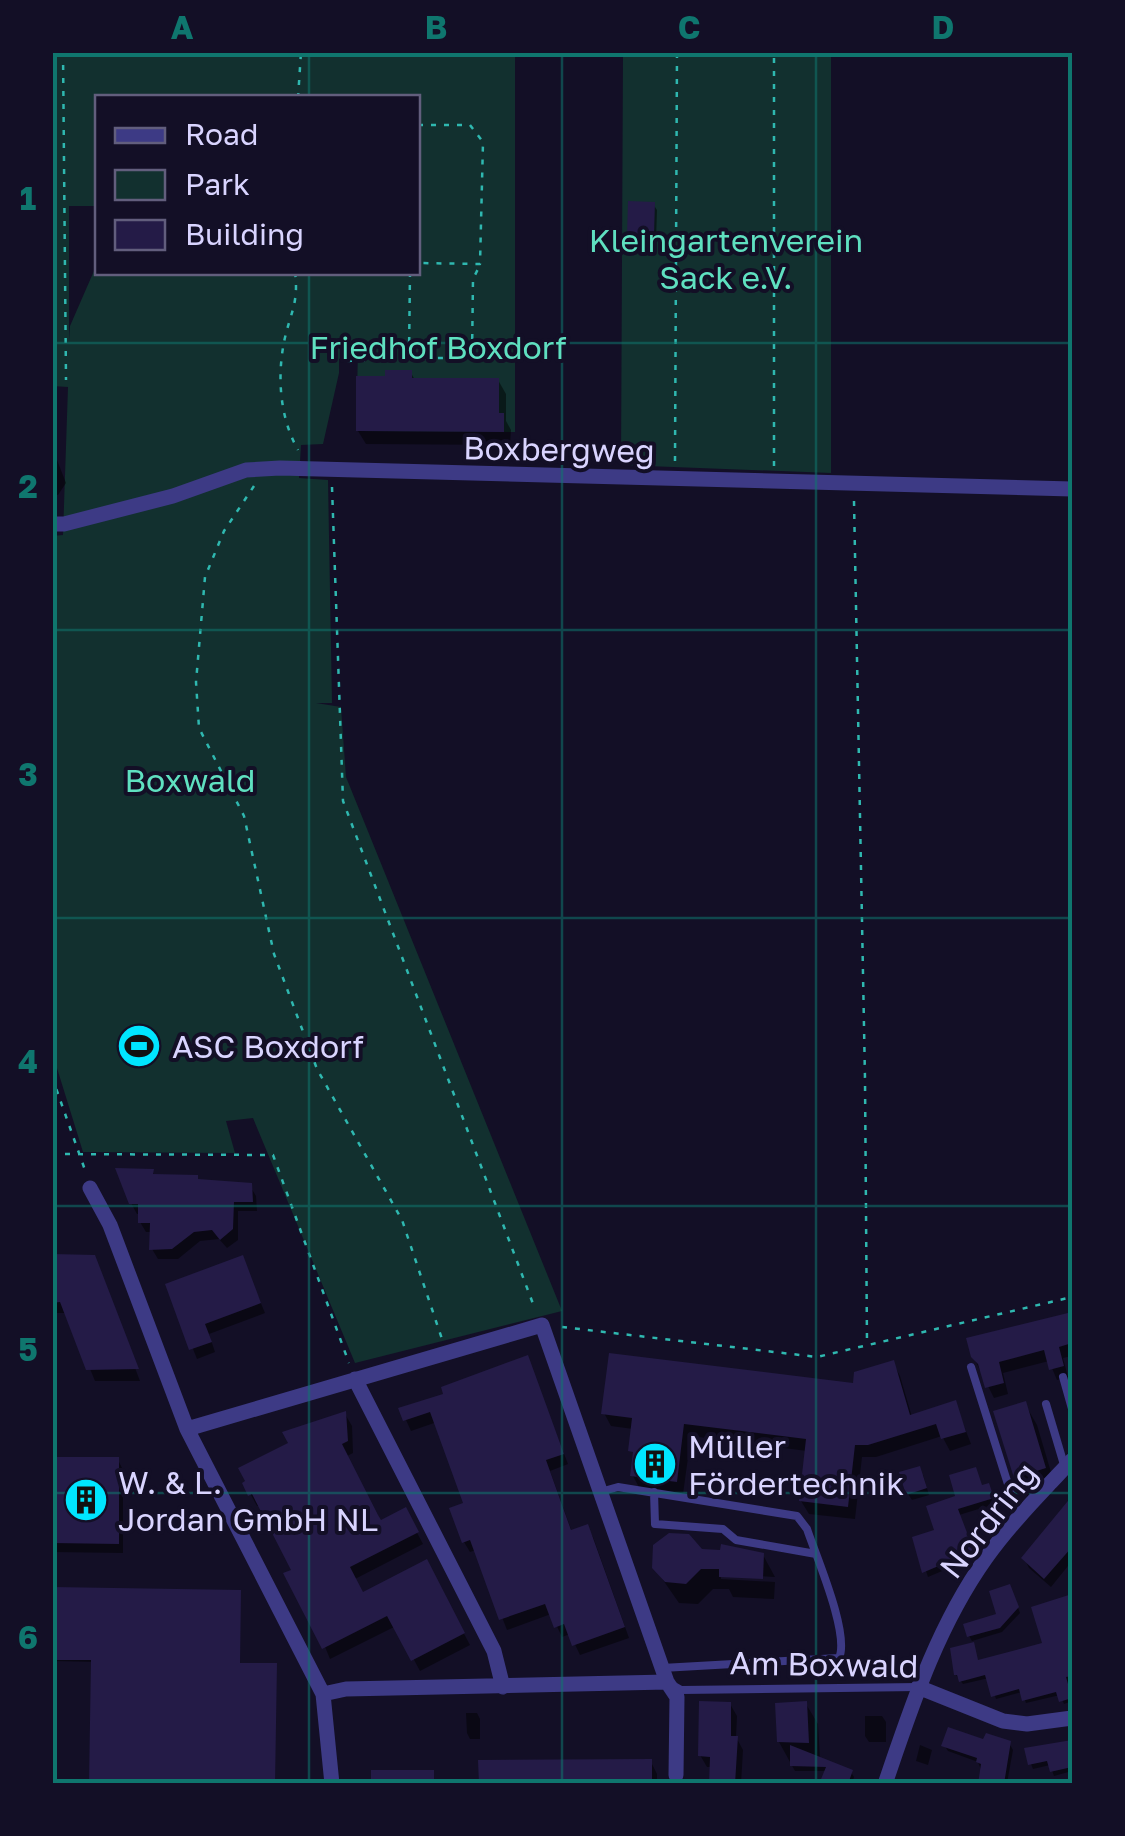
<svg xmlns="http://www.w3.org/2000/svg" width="1125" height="1836" viewBox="0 0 1125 1836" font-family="'Golos Text',sans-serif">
<rect width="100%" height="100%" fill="#130f26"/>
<path fill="#12302f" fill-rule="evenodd" d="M52,53H515V432L356,431L358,352L339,359V373L323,444L301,445L299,478L328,480L332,703H316L341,707L346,777L562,1311L355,1363L253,1118L226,1121L235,1153L83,1152L52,1052V536L63,535L68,387L52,386ZM98,98H418V272H98L97,264L70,326L69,340V206H97Z
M623,53H831V473L621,465Z"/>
<path fill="#0007" d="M653,204L657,210L656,241L633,240L630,234Z
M411,373L415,380H498L506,394V421L511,430L510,445L366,444L358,431L387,379Z
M52,460H57L66,483L58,495L52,494Z
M152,1171L155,1177L250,1186L256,1196L257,1211H238V1240L227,1248L219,1239L200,1241L178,1259H158L152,1249V1232H146L140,1222L141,1214H137L131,1203Z
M52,1257L96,1266L140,1381H95L67,1313H52Z
M242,1258L265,1313L209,1334L215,1352L197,1359L168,1286Z
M1072,1314V1356L1063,1358L1068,1377L1057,1380L1049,1361L1003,1373L1008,1394L994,1398L973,1356L969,1340Z
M527,1358L568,1464L550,1471L572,1532L587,1527L593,1537L629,1638L580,1655L570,1634L562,1637L551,1614L507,1630L476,1550L470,1552L464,1542L466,1505L437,1422L411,1431L401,1409L446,1395Z
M893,1363L900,1376L912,1417L955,1403L971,1444L950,1451L942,1436L876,1457H862L855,1519L809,1514L801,1501L807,1451L691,1436L683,1494L640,1489L633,1476V1429L611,1426L604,1413L855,1386Z
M1025,1404L1037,1425L1056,1489L1028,1498L1016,1477Z
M345,1414L352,1426L353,1453L347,1456L381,1523L405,1510L423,1544L355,1579L363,1595L426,1562L470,1645L420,1671L396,1626L330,1659L294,1571L260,1505L257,1506L251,1495L242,1470Z
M52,1460H118L123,1470V1553L52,1552Z
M923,1475L929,1495L912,1500L908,1494Z
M982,1488L991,1491L995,1504L959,1515L975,1557L928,1577L915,1538L937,1532L929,1508Z
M1072,1500V1561L1051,1587L1029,1568L1024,1558Z
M701,1552L763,1555L775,1577L721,1574V1579L775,1582L774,1599L733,1597L729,1589H713L698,1604L679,1603L654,1567Z
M52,1590L240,1592V1665L52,1661Z
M1012,1592L1020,1613L1002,1632L972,1641L969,1636L999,1615Z
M1072,1597V1701L1064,1704L1060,1695L1026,1703L1022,1692L996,1699L989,1678L963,1684L958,1678L956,1675L978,1663L1045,1645L1034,1608Z
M730,1704L737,1716L736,1737L743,1750L741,1784H710L712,1767H707L700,1755Z
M806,1704L818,1724L820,1760L851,1772L854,1777L852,1784H822L827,1771H795L779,1742Z
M466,1713H477L480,1719V1739H470L467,1733Z
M865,1716H882L886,1722V1742H869L865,1736Z
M985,1742L1009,1743L1013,1750L1007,1783L985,1780L978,1762L948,1751L944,1745Z
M1072,1743V1771L1054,1776L1050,1765L1033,1769L1031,1764L1047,1749Z
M920,1745L932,1750L928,1765L916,1761Z
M651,1762L657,1774V1784H481Z"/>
<path fill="#241b47" d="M628,201L655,202L654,235H627Z
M385,370H412V378H499V413H504V432L356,431V376H385Z
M115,1168L154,1169L153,1174L198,1175V1179L252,1183L253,1202H234L233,1229L220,1240L212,1230L194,1232L172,1249L149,1250L150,1223H138V1204H129Z
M52,1254L95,1255L139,1369L86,1370L60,1302L52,1303Z
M243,1255L261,1303L205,1324L212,1342L189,1350L165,1284Z
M1072,1312V1343L1059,1347L1064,1366L1049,1370L1044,1350L999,1362L1004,1383L985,1388L978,1364L971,1357L966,1338Z
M609,1353L853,1383L854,1372L894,1360L910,1415L956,1400L966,1432L941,1439L936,1424L868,1445H855L848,1507L799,1501L806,1439L684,1424L677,1482L630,1476L633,1452L628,1451L632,1418L601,1414Z
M528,1355L564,1454L546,1460L571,1530L588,1524L625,1627L572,1646L564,1624L554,1628L545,1604L499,1620L470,1540L462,1543L449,1508L463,1503L430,1412L403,1421L398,1408L443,1394L441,1387Z
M1026,1401L1046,1468L1014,1478L993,1411Z
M346,1411L348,1441L342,1444L378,1515L381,1520L406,1507L419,1532L350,1567L363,1592L427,1559L465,1633L411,1661L387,1616L322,1649L283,1573L291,1570L252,1494L248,1496L242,1483L245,1481L238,1468L288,1443L282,1432Z
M52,1457H119V1544L52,1543Z
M920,1466L927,1488L906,1495L899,1472Z
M976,1467L982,1485L989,1483L994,1498L958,1509L974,1551L922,1573L912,1537L934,1530L926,1506L955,1496L949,1475Z
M1072,1496V1547L1044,1579L1021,1558Z
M669,1533L689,1534L702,1549L720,1550L721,1544L764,1553L763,1579L719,1577V1569H701L686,1584L665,1582L652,1568L653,1545Z
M1010,1584L1019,1607L1000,1628L967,1637L963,1624L996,1614L989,1591Z
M52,1587L241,1590L240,1663H277L275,1784H89L91,1660H52Z
M1072,1594V1676L1066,1677L1072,1698L1059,1702L1056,1692L1022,1701L1019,1689L991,1697L985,1675L959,1682L957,1675H954L950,1648L974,1642L978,1660L1042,1643L1031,1607Z
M699,1701L731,1702V1736H738L735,1784H709L710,1757L698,1756Z
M807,1701L809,1743L777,1742L775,1703Z
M948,1727L983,1739L986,1733L1011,1741L1004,1784H978L981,1764L976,1762L977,1758L941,1746Z
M1072,1740V1767L1050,1772L1047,1761L1028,1765L1024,1748Z
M790,1745L853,1770L848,1784H819L826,1767L790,1766Z
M652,1759V1784H479L478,1760Z
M371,1770H434V1784H371Z"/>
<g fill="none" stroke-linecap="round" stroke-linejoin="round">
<path stroke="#2fb8b0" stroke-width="2.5" stroke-dasharray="5 8" stroke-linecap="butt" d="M63,52L66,380
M298,98L301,52
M418,125H470L483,142L480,264L418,263
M295,272C299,304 290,313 284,342C277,378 280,418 298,450
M409,355L410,272
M347,361L472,357L473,279L480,265
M675,461L677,52
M774,466V52
M254,486L224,531L205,577L196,682L199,728L244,816L274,954L317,1069L402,1220L442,1339
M332,487L343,801L535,1309
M854,501L865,1079L867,1343
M52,1077L85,1170
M52,1154L273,1155L349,1363
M562,1327L817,1357L1072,1297"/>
<path stroke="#3d3a85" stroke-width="8" d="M971,1367L1019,1519
M1063,1377L1072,1409
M1046,1404L1065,1468
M600,1492L618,1487L797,1516L807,1529C816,1556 850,1634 839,1658L662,1668
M654,1492L655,1524L723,1529L736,1540L816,1554
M674,1686L681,1690L918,1687"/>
<path stroke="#3d3a85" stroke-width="15" d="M52,524H64L173,496L246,470L280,468L1072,489
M90,1188L110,1225L187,1429
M355,1379L494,1651L503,1687
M918,1687L1003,1721L1027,1724L1072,1718
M323,1694L346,1689L667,1682
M332,1784L323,1694L187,1429L542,1325L667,1682L677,1697L676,1775
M885,1784C912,1705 937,1627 986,1558C1011,1523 1043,1491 1072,1460"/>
</g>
<path fill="none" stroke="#0f766e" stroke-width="2.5" stroke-opacity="0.55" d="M309,52V98M562,52V1784M816,52V1784M309,272V1784M52,343H1072M52,630H1072M52,918H1072M52,1206H1072M52,1493H1072"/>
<defs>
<g id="stadium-disc" transform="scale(2.25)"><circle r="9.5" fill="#00e5ff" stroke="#130f26"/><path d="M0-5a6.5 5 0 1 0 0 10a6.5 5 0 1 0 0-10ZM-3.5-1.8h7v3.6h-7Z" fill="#111"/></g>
<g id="building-disc" transform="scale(2.25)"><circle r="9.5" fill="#00e5ff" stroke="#130f26"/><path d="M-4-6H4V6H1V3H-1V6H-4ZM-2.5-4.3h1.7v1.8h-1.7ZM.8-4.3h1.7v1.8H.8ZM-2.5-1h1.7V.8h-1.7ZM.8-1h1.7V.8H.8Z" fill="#111"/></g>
</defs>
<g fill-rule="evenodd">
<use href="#stadium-disc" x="139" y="1046"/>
<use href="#building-disc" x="655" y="1464"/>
<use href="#building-disc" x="86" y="1500"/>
</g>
<g text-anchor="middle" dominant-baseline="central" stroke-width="8" stroke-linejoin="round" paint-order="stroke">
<g font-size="32" fill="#5fe0c0" stroke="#130f26">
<text x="726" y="240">Kleingartenverein<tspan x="726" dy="37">Sack e.V.</tspan></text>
<text x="438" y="347">Friedhof Boxdorf</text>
<text x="190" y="780">Boxwald</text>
</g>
<g font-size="32" fill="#d9d4ff" stroke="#130f26">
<text transform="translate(559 449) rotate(1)">Boxbergweg</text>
<text transform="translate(988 1520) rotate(-52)">Nordring</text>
<text transform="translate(824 1664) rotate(1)">Am Boxwald</text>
</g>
<g font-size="32" fill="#d9d4ff" stroke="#130f26" text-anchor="start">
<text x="172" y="1046">ASC Boxdorf</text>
<text x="688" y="1446">Müller<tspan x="688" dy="37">Fördertechnik</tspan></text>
<text x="118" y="1482">W. &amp; L.<tspan x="118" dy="37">Jordan GmbH NL</tspan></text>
</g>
</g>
<rect width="1125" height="1836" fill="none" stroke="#130f26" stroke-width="110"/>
<rect x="95" y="95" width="325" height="180" fill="#130f26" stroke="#625e7d" stroke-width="2.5"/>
<rect x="115" y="128" width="50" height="15" fill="#3d3a85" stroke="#625e7d" stroke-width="2.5"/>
<text x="185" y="145" font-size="30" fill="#d9d4ff">Road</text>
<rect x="115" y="170" width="50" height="30" fill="#12302f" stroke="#625e7d" stroke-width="2.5"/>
<text x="185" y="195" font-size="30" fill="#d9d4ff">Park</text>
<rect x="115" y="220" width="50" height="30" fill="#241b47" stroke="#625e7d" stroke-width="2.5"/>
<text x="185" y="245" font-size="30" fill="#d9d4ff">Building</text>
<rect x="55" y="55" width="1015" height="1726" fill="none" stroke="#0f766e" stroke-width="4"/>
<g font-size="32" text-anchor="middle" font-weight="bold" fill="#0f766e">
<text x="182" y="39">A</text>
<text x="436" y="39">B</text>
<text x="689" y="39">C</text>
<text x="943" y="39">D</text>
<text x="28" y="210">1</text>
<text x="28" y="498">2</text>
<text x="28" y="786">3</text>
<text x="28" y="1073">4</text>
<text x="28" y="1361">5</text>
<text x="28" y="1649">6</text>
</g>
</svg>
